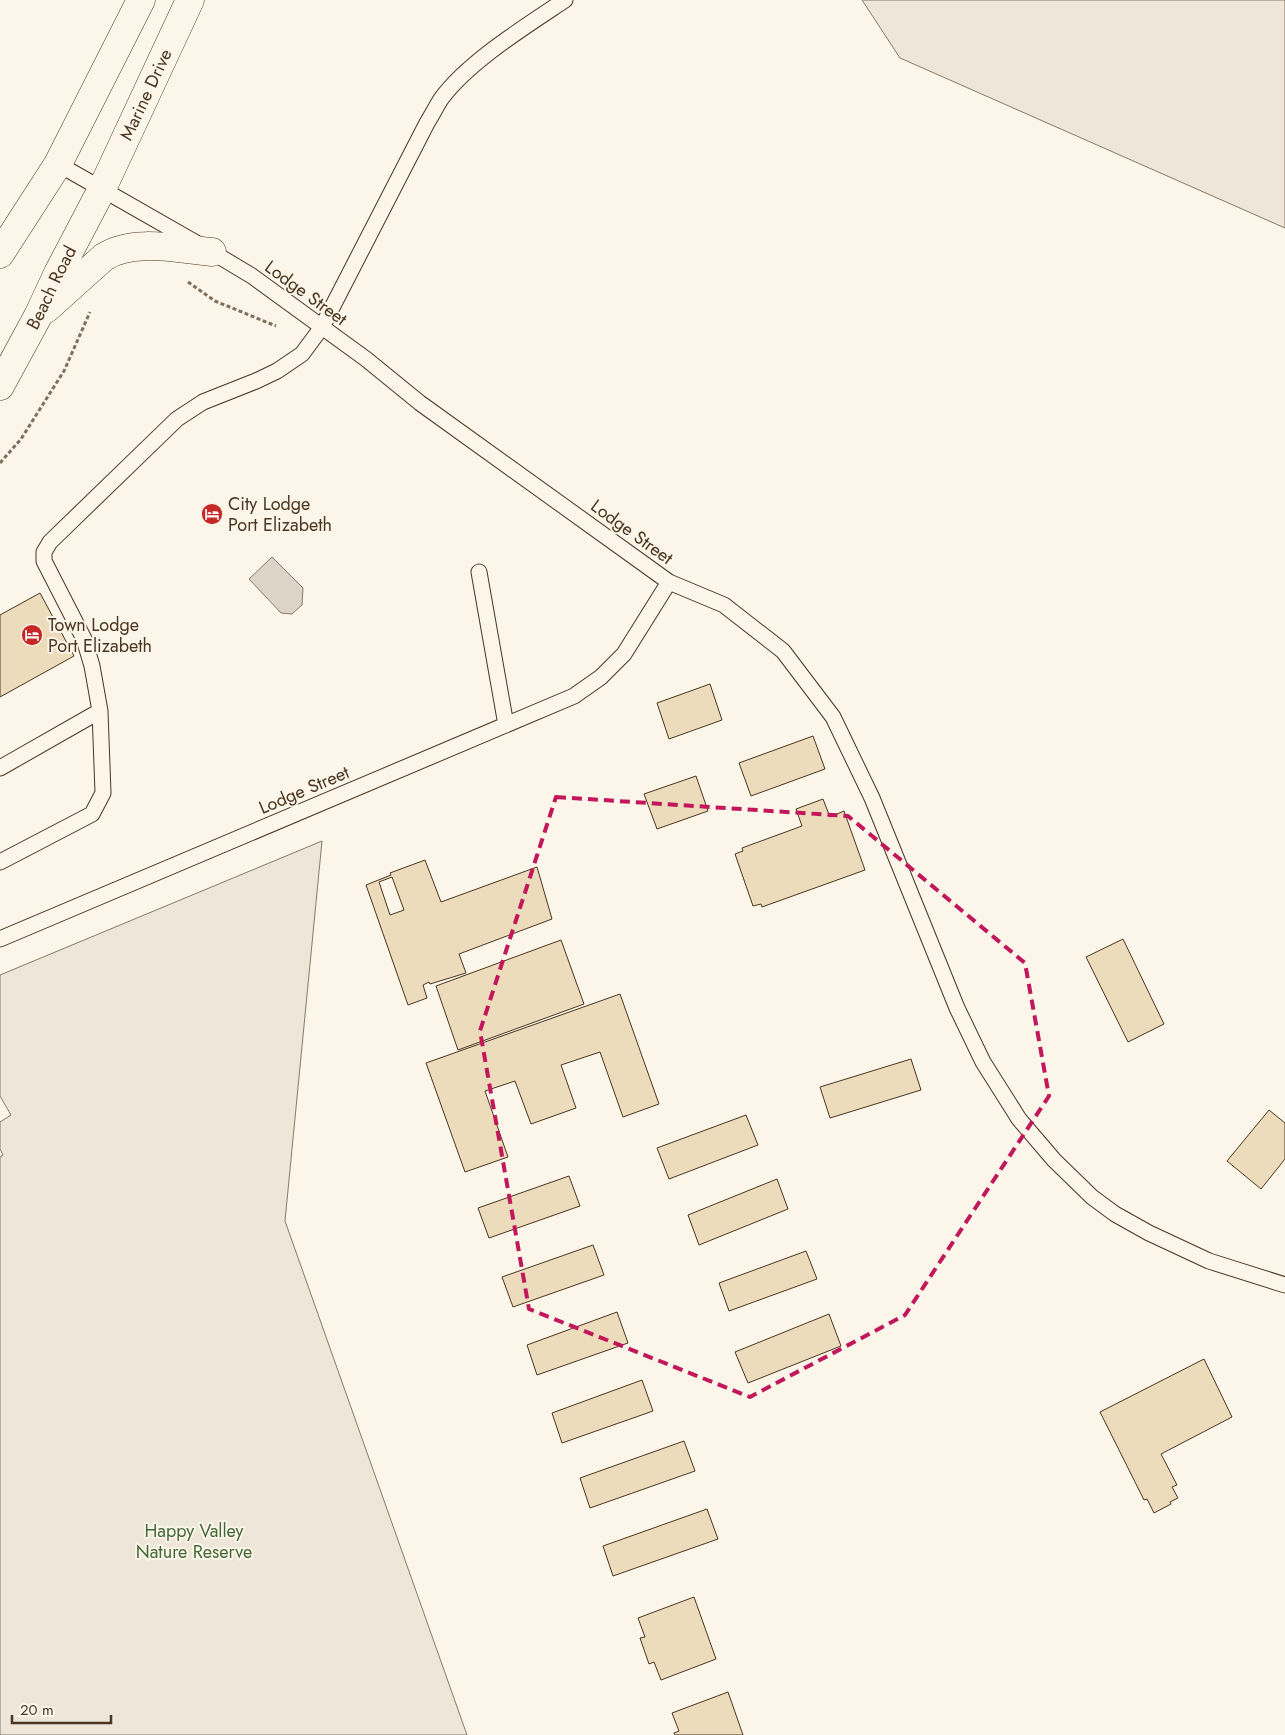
<svg xmlns="http://www.w3.org/2000/svg" width="1285" height="1735" viewBox="0 0 1285 1735" font-family="Jost,sans-serif">
<rect width="100%" height="100%" fill="#fbf6e9"/>
<path fill="#ede6d9" stroke="#887966" d="M862,0H1285V228L900,58Z
M322,841L285,1221L467,1735H0V1157L3,1155L0,1149V1122L11,1115L0,1096V975Z"/>
<path fill="#dcd4c6" stroke="#887966" d="M272,557L303,588L302,605L292,614L281,613L249,579Z"/>
<path fill="#ecdcbc" stroke="#4a3520" fill-rule="evenodd" d="M40,593L74,656L0,697V615Z
M710,684L722,720L669,739L657,703Z
M813,736L825,769L751,796L739,763Z
M696,776L708,811L657,829L644,794Z
M823,799L830,817L844,811L865,870L762,907L761,904L753,906L735,854L743,851L742,848L802,826L796,809Z
M425,860L441,902L537,867L552,919L459,954L466,973L430,984L429,982L423,985L427,998L408,1005L366,885L391,875L390,873ZM392,877L404,910L390,915L379,882Z
M1123,939L1164,1024L1128,1042L1086,957Z
M561,940L584,1004L458,1050L436,986Z
M620,994L659,1104L623,1117L600,1052L561,1065L576,1108L531,1124L515,1081L485,1091L508,1157L465,1172L426,1063Z
M911,1059L921,1090L830,1118L820,1087Z
M1269,1110L1285,1123V1159L1261,1189L1227,1161Z
M746,1115L758,1145L669,1179L657,1148Z
M569,1176L580,1206L489,1238L478,1208Z
M777,1179L788,1209L699,1245L688,1215Z
M593,1245L604,1275L513,1307L502,1277Z
M806,1251L817,1279L729,1311L719,1283Z
M617,1312L628,1343L537,1375L527,1345Z
M829,1314L841,1346L748,1383L735,1352Z
M1204,1359L1232,1417L1161,1454L1177,1485L1172,1487L1178,1498L1170,1502L1171,1504L1154,1513L1147,1499L1144,1500L1100,1412Z
M642,1380L653,1411L562,1443L552,1413Z
M684,1441L695,1471L590,1508L580,1478Z
M707,1509L718,1539L613,1576L603,1546Z
M694,1597L716,1659L661,1680L654,1662L649,1664L640,1638L645,1637L638,1618Z
M728,1692L743,1735H675L674,1733L679,1731L672,1713Z"/>
<g fill="none" stroke-linecap="round" stroke-linejoin="round">
<g stroke="#4a3520" stroke-width="17">
<path id="service" d="M479,572L506,725
M669,582L724,605L783,651L833,717L872,798L957,1008L983,1062L1019,1119L1054,1160L1092,1197L1115,1214L1149,1233L1209,1261L1285,1285
M0,768L100,711L92,666L84,639L44,561V552L50,542L177,419L203,402L256,381L277,371L302,354L322,327L427,123C432,115 436,107 441,99C468,62 526,26 565,0
M0,862L92,814L103,793L100,711
M0,939L574,696L601,677L624,654L669,582L420,403L366,359L252,276L212,252L58,164"/>
</g>
<g stroke="#4a3520" stroke-width="29">
<g id="secondary">
<path d="M0,254L58,164L141,0"/>
<path d="M46,309L104,257C133,238 178,249 212,252"/>
<path id="s1" d="M0,386L38,316L58,273L102,189L190,0"/>
</g>
</g>
<path stroke="#7f6f5c" stroke-width="3" stroke-dasharray="4 2.5" stroke-linecap="butt" d="M188,282L215,301L276,326
M0,463L21,439L64,371L90,312"/>
<use href="#service" stroke="#fbf6e9" stroke-width="15"/>
<use href="#secondary" stroke="#fbf6e9" stroke-width="28"/>
</g>
<path fill="none" stroke="#c2185b" stroke-width="4" stroke-dasharray="10 6" stroke-linejoin="round" d="M556,797L848,816L1025,963L1049,1096L905,1315L750,1397L529,1309L480,1031Z"/>
<defs>
<g id="hotel-disc" transform="scale(1.125)"><circle r="9.5" fill="#c62828" stroke="#fbf6e9"/><path d="M-6-4.5h1.5V1H6V5H4.5V3h-9V5H-6ZM-4 0a1.8 1.8 0 1 1 3.6 0ZM.5 0V-2.5h3Q6-2.5 6 0Z" fill="#fff"/></g>
</defs>
<g fill-rule="evenodd">
<use href="#hotel-disc" x="212" y="514"/>
<use href="#hotel-disc" x="32" y="635"/>
</g>
<g text-anchor="middle" dominant-baseline="central" stroke-width="4" stroke-linejoin="round" paint-order="stroke">
<g font-size="18" fill="#4a3520" stroke="#fbf6e9">
<text stroke="none"><textPath href="#s1" startOffset="326">Marine Drive</textPath></text>
<text stroke="none"><textPath href="#s1" startOffset="111">Beach Road</textPath></text>
<text transform="translate(306 293) rotate(36)">Lodge Street</text>
<text transform="translate(632 532) rotate(36)">Lodge Street</text>
<text transform="translate(304 790) rotate(-23)">Lodge Street</text>
</g>
<g font-size="18" fill="#4a3520" stroke="#fbf6e9" text-anchor="start">
<text x="228" y="504">City Lodge<tspan x="228" dy="21">Port Elizabeth</tspan></text>
<text x="48" y="625">Town Lodge<tspan x="48" dy="21">Port Elizabeth</tspan></text>
</g>
<g font-size="18" fill="#436837" stroke="#fbf6e9">
<text x="194" y="1531">Happy Valley<tspan x="194" dy="21">Nature Reserve</tspan></text>
</g>
</g>
<path d="M12 1715v8h99v-8" fill="none" stroke="#4a3520" stroke-width="2.5"/>
<text x="20" y="1715" font-size="15" fill="#4a3520" stroke="#fbf6e9" stroke-width="4" paint-order="stroke">20 m</text>
</svg>
